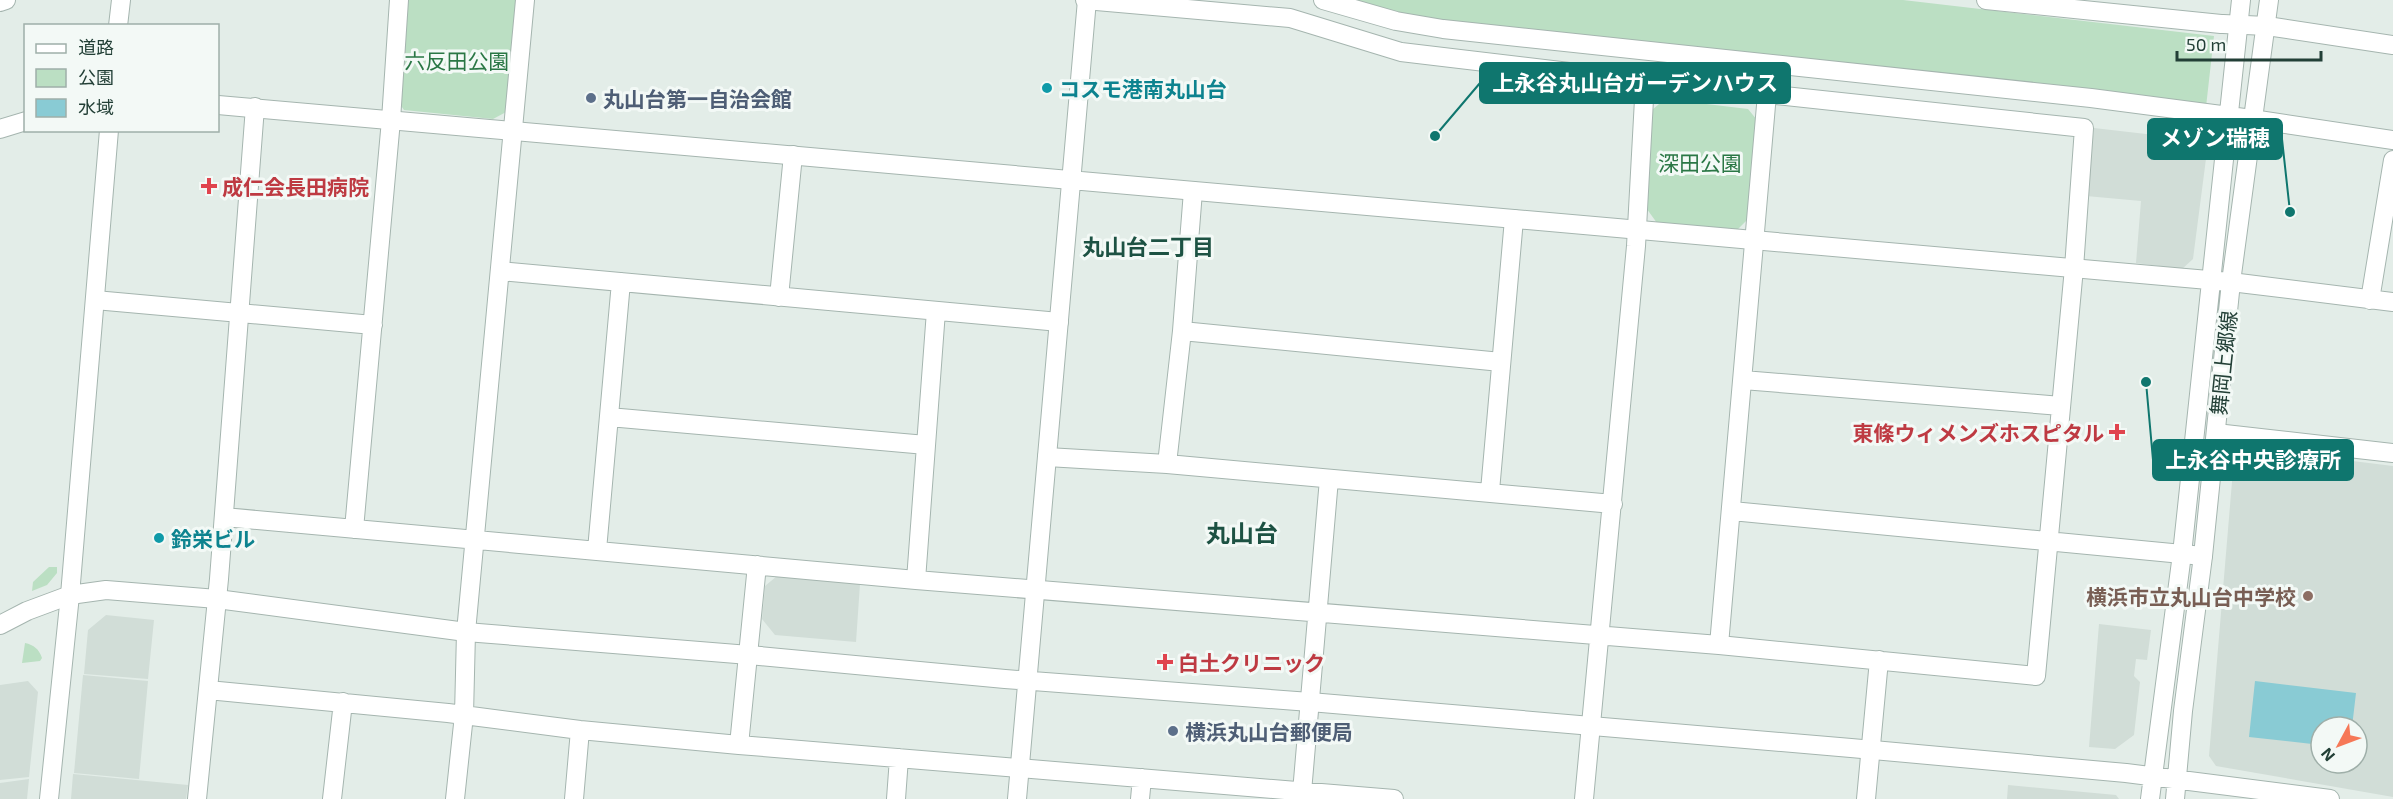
<svg xmlns="http://www.w3.org/2000/svg" width="2393" height="799" viewBox="0 0 2393 799" font-family="'Exo 2','Noto Sans JP',sans-serif">
<rect width="100%" height="100%" fill="#e3ede8"/>
<path fill="#d1ddd7" fill-rule="evenodd" d="M2094,128L2198,140L2207,151L2193,259L2182,269L2136,263L2141,201L2086,196Z
M2247,448L2393,466V797L2216,766L2209,756L2234,458ZM2321,727H2357V763H2321Z
M777,576L860,584L856,642L775,635L762,619L765,586Z
M106,615L154,620L148,679L84,674L88,630Z
M2099,624L2151,630L2147,660L2136,659L2134,676L2140,682L2134,735L2115,749L2089,747Z
M83,675L148,681L139,779L74,773Z
M28,681L38,692L29,777L0,780V685Z
M73,774L188,785L186,799H71Z
M29,779L27,799H0V783Z
M2008,785L2116,795L2119,799H2007Z"/>
<path fill="#bbdfc3" d="M408,0H517L508,111L493,119L404,110L397,100Z
M1343,0H1903L2214,36L2206,107L1421,22Z
M1665,99L1748,109L1757,120L1749,218L1737,230L1657,223L1644,205L1652,110Z
M49,567H57V573L47,585L32,591L33,582Z
M25,643C34,645 39,649 42,658L40,661L22,663Z"/>
<path fill="#89cbd4" d="M2255,681L2356,693L2352,727H2321V745L2249,737Z"/>
<g fill="none" stroke-linecap="round" stroke-linejoin="round">
<g stroke="#a5b5af" stroke-width="20">
<path id="minor" d="M0,2L6,0
M2223,24L2267,26L2393,45
M2252,119L2393,140
M500,271L1059,322
M2231,282L2393,302
M779,297L793,155
M95,300L373,325
M2370,300L2393,160
M1182,331L1501,362
M1743,380L2061,406
M609,417L926,445
M2216,433L2393,453
M1047,457L1167,464L1613,504
M1167,464L1182,331L1193,191
M1490,491L1514,219
M1732,511L2203,556
M224,517L916,580L1719,645L2036,676L2074,268L2084,128L1645,81L1401,52L1290,18L1085,0
M354,529L391,120L399,0
M597,550L621,282
M916,580L936,311
M1719,645L1767,94
M208,690L448,713L580,730L739,745L1394,799
M739,745L757,565
M1302,792L1329,479
M49,799L70,595
M197,799L219,579L255,107
M332,799L343,702
M455,799L464,715L466,632L525,0
M574,799L580,730
M896,799L899,758
M1140,799L1142,778
M1584,799L1636,246L1645,81
M1866,799L1879,660"/>
</g>
<g stroke="#a5b5af" stroke-width="20">
<path id="tertiary" d="M1323,0L1396,21L1443,29L2091,98L2252,119
M1986,0L2221,24
M118,26L121,0
M218,105L2231,282
M0,129L26,121
M70,595L109,130
M0,625L27,611L70,595L106,590L217,599L466,632L749,655L1005,679L1310,702L1851,748L2126,773L2330,799
M1017,799L1087,0
M2150,799L2182,554L2241,0
M2175,799L2183,711L2203,556L2231,282L2269,0"/>
</g>
<use href="#minor" stroke="#fff" stroke-width="18"/>
<use href="#tertiary" stroke="#fff" stroke-width="18"/>
</g>
<g fill="#0f9aa8" stroke="#f3f9f6" stroke-width="2">
<circle cx="1047" cy="88" r="6"/>
<circle cx="159" cy="538" r="6"/>
</g>
<g fill="#5c6f8a" stroke="#f3f9f6" stroke-width="2">
<circle cx="591" cy="98" r="6"/>
<circle cx="1173" cy="731" r="6"/>
</g>
<g fill="#e0444e" stroke="#f3f9f6" stroke-width="2">
<path d="M206 177h6v6h6v6h-6v6h-6v-6h-6v-6h6z"/>
<path d="M2114 423h6v6h6v6h-6v6h-6v-6h-6v-6h6z"/>
<path d="M1162 653h6v6h6v6h-6v6h-6v-6h-6v-6h6z"/>
</g>
<circle fill="#8d6e63" stroke="#f3f9f6" stroke-width="2" cx="2308" cy="596" r="6"/>
<g text-anchor="middle" dominant-baseline="central" stroke-width="6" stroke-linejoin="round" paint-order="stroke">
<g font-size="21" fill="#2a7745" stroke="#f3f9f6">
<text x="457" y="60">六反田公園</text>
<text x="1700" y="162">深田公園</text>
</g>
<g font-size="21" font-weight="bold" fill="#0d838f" stroke="#f3f9f6" text-anchor="start">
<text x="1059" y="88">コスモ港南丸山台</text>
<text x="171" y="538">鈴栄ビル</text>
</g>
<g font-size="21" font-weight="bold" fill="#4e5e75" stroke="#f3f9f6" text-anchor="start">
<text x="603" y="98">丸山台第一自治会館</text>
<text x="1185" y="731">横浜丸山台郵便局</text>
</g>
<g font-size="21" font-weight="bold" fill="#be3a42" stroke="#f3f9f6" text-anchor="start">
<text x="222" y="186">成仁会長田病院</text>
<text x="2104" y="432" text-anchor="end">東條ウィメンズホスピタル</text>
<text x="1178" y="662">白土クリニック</text>
</g>
<g font-size="21" fill="#223f36" stroke="#f3f9f6">
<text transform="translate(2223 363) rotate(-84)">舞岡上郷線</text>
</g>
<g font-size="21" font-weight="bold" fill="#785e54" stroke="#f3f9f6" text-anchor="end">
<text x="2296" y="596">横浜市立丸山台中学校</text>
</g>
<g font-size="22" font-weight="bold" fill="#1d5243" stroke="#f3f9f6">
<text x="1148" y="246">丸山台二丁目</text>
</g>
<g font-size="24" font-weight="bold" fill="#1d5243" stroke="#f3f9f6">
<text x="1242" y="532">丸山台</text>
</g>
</g>
<path fill="none" stroke="#0f766e" stroke-width="2" d="M1435 136L1480 83M2290 212L2282 139M2146 382L2153 460"/>
<g fill="#0f766e" stroke="#f3f9f6" stroke-width="2">
<circle cx="1435" cy="136" r="6"/>
<circle cx="2290" cy="212" r="6"/>
<circle cx="2146" cy="382" r="6"/>
</g>
<g fill="#0f766e" stroke="#0f766e" stroke-width="2">
<rect x="1480" y="63" width="310" height="40" rx="6"/>
<rect x="2148" y="119" width="134" height="40" rx="6"/>
<rect x="2153" y="440" width="200" height="40" rx="6"/>
</g>
<g font-size="22" text-anchor="middle" font-weight="bold" fill="#fff">
<text x="1635" y="91">上永谷丸山台ガーデンハウス</text>
<text x="2215" y="146">メゾン瑞穂</text>
<text x="2253" y="468">上永谷中央診療所</text>
</g>
<rect x="24" y="24" width="195" height="108" fill="#f3f9f6" stroke="#9fafa9" stroke-width="1.5"/>
<rect x="36" y="44" width="30" height="9" fill="#ffffff" stroke="#9fafa9" stroke-width="1.5"/>
<text x="78" y="54" font-size="18" fill="#223f36">道路</text>
<rect x="36" y="69" width="30" height="18" fill="#bbdfc3" stroke="#9fafa9" stroke-width="1.5"/>
<text x="78" y="84" font-size="18" fill="#223f36">公園</text>
<rect x="36" y="99" width="30" height="18" fill="#89cbd4" stroke="#9fafa9" stroke-width="1.5"/>
<text x="78" y="114" font-size="18" fill="#223f36">水域</text>
<g transform="translate(2339 745) rotate(229)"><circle r="28" fill="#f3f9f6" stroke="#9fafa9" stroke-width="1.5"/>
<path d="M0-4.5L10 22L0 15L-10 22Z" fill="#f67857"/>
<text y="-9" font-size="16" font-weight="bold" text-anchor="middle" fill="#223f36">N</text>
</g>
<path d="M2177 51v9h144v-9" fill="none" stroke="#223f36" stroke-width="3"/>
<text x="2186" y="51" font-size="18" fill="#223f36" stroke="#f3f9f6" stroke-width="4.5" paint-order="stroke">50 m</text>
</svg>
